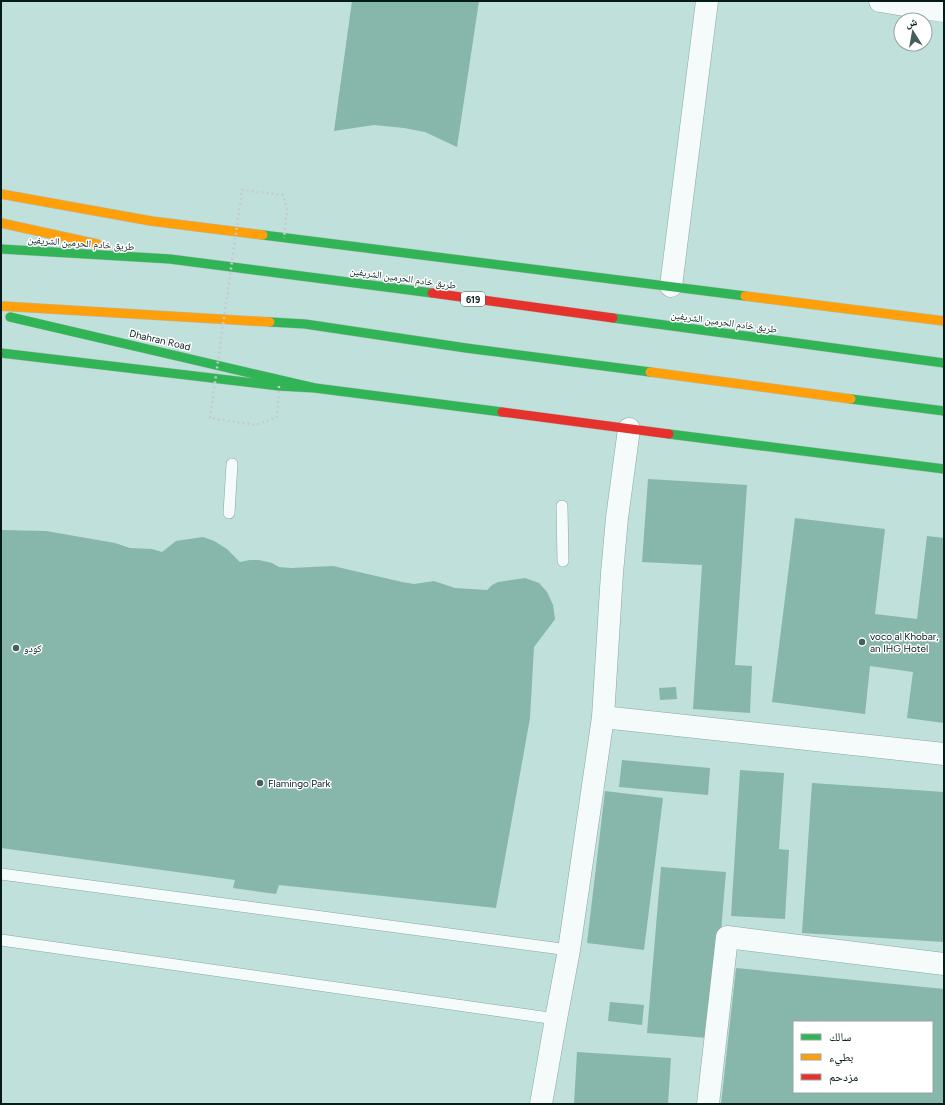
<svg xmlns="http://www.w3.org/2000/svg" width="945" height="1105" viewBox="0 0 945 1105" font-family="Figtree,'Noto Naskh Arabic',sans-serif">
<rect width="100%" height="100%" fill="#bfe0db"/>
<path fill="#87b6aa" fill-rule="evenodd" d="M352,1H479L457,147L425,132L404,128L374,125L334,131Z
M648,479L747,485L735,665L752,666L750,713L693,709L702,565L642,562Z
M795,518L885,529L875,614L917,619L927,536L944,538V723L907,718L913,672L870,666L865,714L772,702Z
M1,530L46,531L115,543L130,548L152,549L162,552L176,541L203,537L214,541L227,549L240,562L250,560H259L272,563L279,567L291,568L333,566L402,582L414,584L434,581L455,588L487,590L492,585L498,582L525,578L539,583L547,592L553,605L555,619L550,626L534,647L530,718L496,908L279,885L276,894L233,888L235,880L1,848Z
M676,687L677,699L660,700L659,688Z
M622,760L710,768L708,795L619,787Z
M740,770L784,773L779,849L789,850L785,919L731,916Z
M812,783L944,792V942L802,933Z
M605,791L663,798L644,950L587,943Z
M661,867L726,872L717,979L708,1038L647,1033Z
M736,968L944,989V1104H721ZM794,1022H932V1092H794Z
M610,1002L644,1005L642,1025L608,1021Z
M577,1052L671,1058L668,1104H574Z"/>
<g fill="none" stroke-linecap="round" stroke-linejoin="round">
<g stroke="#8ca6a2" stroke-width="12">
<path id="lane" d="M562,506L563,561
M229,513L232,464
M1,874L569,950
M1,940L556,1019"/>
</g>
<g stroke="#8ca6a2" stroke-width="23">
<path id="street" d="M880,1L904,5L905,1
M904,5L944,11
M671,286L707,1
M603,717L944,754
M541,1104L556,1019L569,950L603,717L612,573L617,518L629,429
M708,1104L727,937L944,964"/>
</g>
<g stroke="#adbebb" stroke-width="10">
<path id="fast" d="M263,235L745,296
M1,249L170,259L432,293
M10,317L315,388
M613,318L944,363
M270,322L305,324L466,348L650,372
M1,353L279,386L315,388L502,412
M851,399L944,411
M669,434L944,469"/>
</g>
<g stroke="#adbebb" stroke-width="10">
<path id="slow" d="M1,194L151,221L263,235
M1,223L97,244
M745,296L944,321
M1,306L270,322
M650,372L851,399"/>
</g>
<g stroke="#adbebb" stroke-width="10">
<path id="jam" d="M432,293L613,318
M502,412L669,434"/>
</g>
<use href="#lane" stroke="#f5fafa" stroke-width="11"/>
<use href="#street" stroke="#f5fafa" stroke-width="22"/>
<use href="#fast" stroke="#30b455" stroke-width="9"/>
<use href="#slow" stroke="#ff9f0a" stroke-width="9"/>
<use href="#jam" stroke="#e5322d" stroke-width="9"/>
<path stroke="#c4cdcd" stroke-width="2.5" stroke-dasharray="2 3" stroke-linecap="butt" d="M279,386L277,417L255,425L210,418L242,190L283,195L287,209L284,238"/>
</g>
<g fill="#45605c" stroke="#fff" stroke-width="1.5">
<circle cx="862" cy="642" r="4"/>
<circle cx="16" cy="648" r="4"/>
<circle cx="260" cy="783" r="4"/>
</g>
<g text-anchor="middle" dominant-baseline="central" stroke-width="3" stroke-linejoin="round" paint-order="stroke">
<rect fill="#fff" stroke="#4f5f5d" stroke-width="1" x="461" y="292" width="24" height="14" rx="3"/>
<g font-size="9" font-weight="bold" fill="#041b18">
<text x="473" y="299">619</text>
</g>
<g font-size="10" fill="#041b18" stroke="#fff">
<text transform="translate(81 243) rotate(4)">طريق خادم الحرمين الشريفين</text>
<text transform="translate(403 278) rotate(8)">طريق خادم الحرمين الشريفين</text>
<text transform="translate(724 322) rotate(8)">طريق خادم الحرمين الشريفين</text>
<text transform="translate(160 340) rotate(13)">Dhahran Road</text>
</g>
<g font-size="10" fill="#041b18" stroke="#fff" text-anchor="start">
<text x="870" y="636">voco al Khobar,<tspan x="870" dy="12">an IHG Hotel</tspan></text>
<text x="24" y="648">كودو</text>
<text x="268" y="783">Flamingo Park</text>
</g>
</g>
<rect width="945" height="1105" fill="none" stroke="#041b18" stroke-width="4"/>
<rect x="793" y="1021" width="140" height="72" fill="#ffffff" stroke="#9ba4a3"/>
<rect x="801" y="1034" width="20" height="6" fill="#30b455" stroke="#9ba4a3"/>
<text x="829" y="1041" font-size="12" fill="#041b18">سالك</text>
<rect x="801" y="1054" width="20" height="6" fill="#ff9f0a" stroke="#9ba4a3"/>
<text x="829" y="1061" font-size="12" fill="#041b18">بطيء</text>
<rect x="801" y="1074" width="20" height="6" fill="#e5322d" stroke="#9ba4a3"/>
<text x="829" y="1081" font-size="12" fill="#041b18">مزدحم</text>
<g transform="translate(913 32) rotate(349)"><circle r="19" fill="#ffffff" stroke="#9ba4a3"/>
<path d="M0-3L7 15L0 10L-7 15Z" fill="#45605c"/>
<text y="-6" font-size="11" font-weight="bold" text-anchor="middle" fill="#041b18">ش</text>
</g>
</svg>
